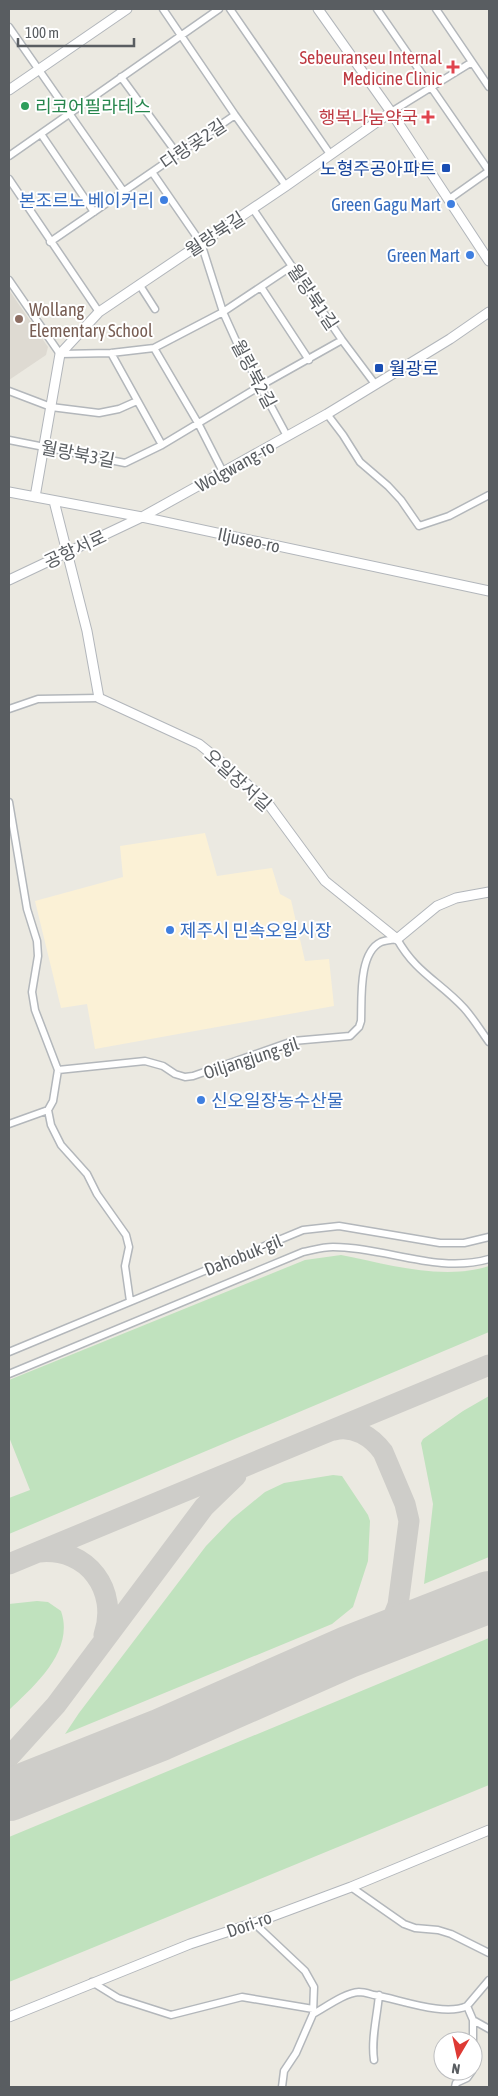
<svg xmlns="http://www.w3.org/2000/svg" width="498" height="2096" viewBox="0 0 498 2096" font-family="'Asap Condensed','Noto Sans KR',sans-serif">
<rect width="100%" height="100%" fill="#ebe9e1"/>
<path fill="#fbf1d6" d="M205,833L217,876L272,868L280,894L291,900L305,961L329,959L334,1006L95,1049L87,1004L61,1008L35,901L123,877L120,846Z"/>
<path fill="#dedad2" d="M9,290L48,347L46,355L9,380Z"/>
<path fill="#c0e2be" d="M341,1255C387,1264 443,1281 489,1266V1332L9,1534V1498L30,1490L9,1437V1380L305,1260Z
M489,1396V1557L424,1584L433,1504L421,1443L423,1439L463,1411Z
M333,1475L342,1476L368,1515L370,1521L368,1561L353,1607L332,1624L65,1734L79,1713L206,1546L232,1519L265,1492L284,1483Z
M37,1601L48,1602L61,1611C75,1651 34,1686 9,1710V1604Z
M489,1638V1785L9,1982V1837Z"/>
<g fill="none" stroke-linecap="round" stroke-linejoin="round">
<path stroke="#cecdc9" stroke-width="21" d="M334,1430C354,1425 372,1437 383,1452L405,1504L409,1521L398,1605L392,1620L382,1632L348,1652
M39,1552C88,1547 119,1591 104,1635
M9,1564L489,1365
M9,1757L56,1705L204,1507L236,1476"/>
<path stroke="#cecdc9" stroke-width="52" d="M9,1795L160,1735L348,1652L489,1597"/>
<g stroke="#b3b7bb" stroke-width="9">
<path id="street" d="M163,9L235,115L286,186
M230,9L330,154
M377,9L489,171
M436,9L489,87
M9,27L124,192
M121,77L178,155
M391,112L472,62
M41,134L94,212
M9,156L219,9
M152,172L201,243L223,312L237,343L287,436
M9,179L99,312
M448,200L489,171
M253,209L342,340L375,384
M50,242L235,115
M9,280L60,354L111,353L154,348L223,312L292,266
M139,284L155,309
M261,287L309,360
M154,348L198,423L223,472
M111,353L162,445
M9,391L51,407L99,413L119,409L137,401
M327,414L343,435L360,462L388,486L401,500L419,526L449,516L489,495
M9,440L125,463L162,445L260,386L342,340
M9,709L38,699L99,698
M9,802L27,909L37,941L38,956L32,992L35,1010L58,1070
M58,1070L145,1061L163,1066L175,1074L185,1077L193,1076L293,1041L350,1036L359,1027L361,1021C362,1000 358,953 381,942C386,940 392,940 397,939C416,973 439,981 464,1008C473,1018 481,1031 489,1042
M48,1110L51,1125L61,1145L87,1174L97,1194L126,1235L129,1247L125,1266L130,1301
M9,1124L48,1110L53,1101L58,1070
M9,1352L303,1230L339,1226L440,1243H464L489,1237
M9,1374L303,1252C313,1250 323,1247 333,1247C386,1247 437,1274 489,1259
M351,1887L404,1924L415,1928L438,1930L451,1934L489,1953
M254,1923L305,1971L314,1987L313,2014L296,2053L284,2071L282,2087
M92,1982L118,1998L171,2015L242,1997L313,2009
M467,2006L473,2020V2041
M313,2014C326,2007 344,1993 359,1992C364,1992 370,1994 374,1995C399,1999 444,2017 467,2006L489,1980
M473,2020L489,2029
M374,2060C371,2039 377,2017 379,1995
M455,2087L456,2083L467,2078L472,2071"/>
</g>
<g stroke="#b2b6bb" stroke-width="11">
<path id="secondary" d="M318,9L391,112L489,261
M9,90L127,9
M9,492L142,517L489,591
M35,497L60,354L99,312L286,186L391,112
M54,501L87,631L99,698L199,744L230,769L267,802L325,881L397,939L437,906L456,898L489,892
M9,580L142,517L223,472L327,414L450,339L489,312
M9,2017L190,1944L254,1923L351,1887L489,1830"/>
</g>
<use href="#street" stroke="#fff" stroke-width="6"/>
<use href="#secondary" stroke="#fff" stroke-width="9"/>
</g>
<g fill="#e0444e" stroke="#fff" stroke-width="2">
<path d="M450.5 59.5h5v5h5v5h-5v5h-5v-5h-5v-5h5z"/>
<path d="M425.5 109.5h5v5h5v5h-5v5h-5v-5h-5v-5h5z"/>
</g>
<circle fill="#2e9e5b" stroke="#fff" stroke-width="2" cx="25" cy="106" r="5"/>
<g fill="#1a4fb4" stroke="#fff" stroke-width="2">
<rect x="441" y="163" width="10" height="10" rx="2.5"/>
<rect x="374" y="363" width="10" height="10" rx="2.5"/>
</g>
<g fill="#3f7fe0" stroke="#fff" stroke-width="2">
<circle cx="164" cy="200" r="5"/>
<circle cx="451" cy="204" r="5"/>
<circle cx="470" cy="255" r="5"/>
<circle cx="170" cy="930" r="5"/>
<circle cx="201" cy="1100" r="5"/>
</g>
<circle fill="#8d6e63" stroke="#fff" stroke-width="2" cx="19" cy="319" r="5"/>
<g text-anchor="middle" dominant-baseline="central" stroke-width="4" stroke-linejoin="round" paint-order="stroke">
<g font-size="18" fill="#be3a42" stroke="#fff" text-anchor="end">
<text x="442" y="57">Sebeuranseu Internal<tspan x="442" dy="21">Medicine Clinic</tspan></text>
<text x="418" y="117">행복나눔약국</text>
</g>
<g font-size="18" fill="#27864d" stroke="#fff" text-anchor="start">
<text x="35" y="106">리코어필라테스</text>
</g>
<g font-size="18" fill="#595d61" stroke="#fff">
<text transform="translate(193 144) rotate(-34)">다랑곶2길</text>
<text transform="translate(215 234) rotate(-33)">월랑북길</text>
<text transform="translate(313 297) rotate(56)">월랑북1길</text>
<text transform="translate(254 374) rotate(62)">월랑북2길</text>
<text transform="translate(78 454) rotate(11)">월랑북3길</text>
<text transform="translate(235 466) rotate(-29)">Wolgwang-ro</text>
<text transform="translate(249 540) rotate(12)">Iljuseo-ro</text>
<text transform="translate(75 549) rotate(-25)">공항서로</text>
<text transform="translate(238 780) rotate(42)">오일장서길</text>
<text transform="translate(251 1058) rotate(-18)">Oiljangjung-gil</text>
<text transform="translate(243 1255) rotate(-22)">Dahobuk-gil</text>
<text transform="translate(249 1924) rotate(-19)">Dori-ro</text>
</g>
<g font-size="18" fill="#164399" stroke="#fff" text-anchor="end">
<text x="436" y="168">노형주공아파트</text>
<text x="389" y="368" text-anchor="start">월광로</text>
</g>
<g font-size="18" fill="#366cbe" stroke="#fff" text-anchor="end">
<text x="154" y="200">본조르노 베이커리</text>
<text x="441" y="204">Green Gagu Mart</text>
<text x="460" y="255">Green Mart</text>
<text x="180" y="930" text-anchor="start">제주시 민속오일시장</text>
<text x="211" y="1100" text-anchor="start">신오일장농수산물</text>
</g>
<g font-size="18" fill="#785e54" stroke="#fff" text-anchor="start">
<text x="29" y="309">Wollang<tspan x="29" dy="21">Elementary School</tspan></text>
</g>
</g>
<rect width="498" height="2096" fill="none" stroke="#595d61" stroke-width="20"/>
<g transform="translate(458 2056) rotate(189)"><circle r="24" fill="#ffffff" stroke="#bdbec0"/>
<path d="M0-4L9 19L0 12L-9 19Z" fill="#de3a34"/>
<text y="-8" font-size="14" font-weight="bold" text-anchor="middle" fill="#595d61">N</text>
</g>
<path d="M18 38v8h116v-8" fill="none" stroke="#595d61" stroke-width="2.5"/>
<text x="25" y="38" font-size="15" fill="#595d61" stroke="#ffffff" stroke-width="4" paint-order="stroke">100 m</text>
</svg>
